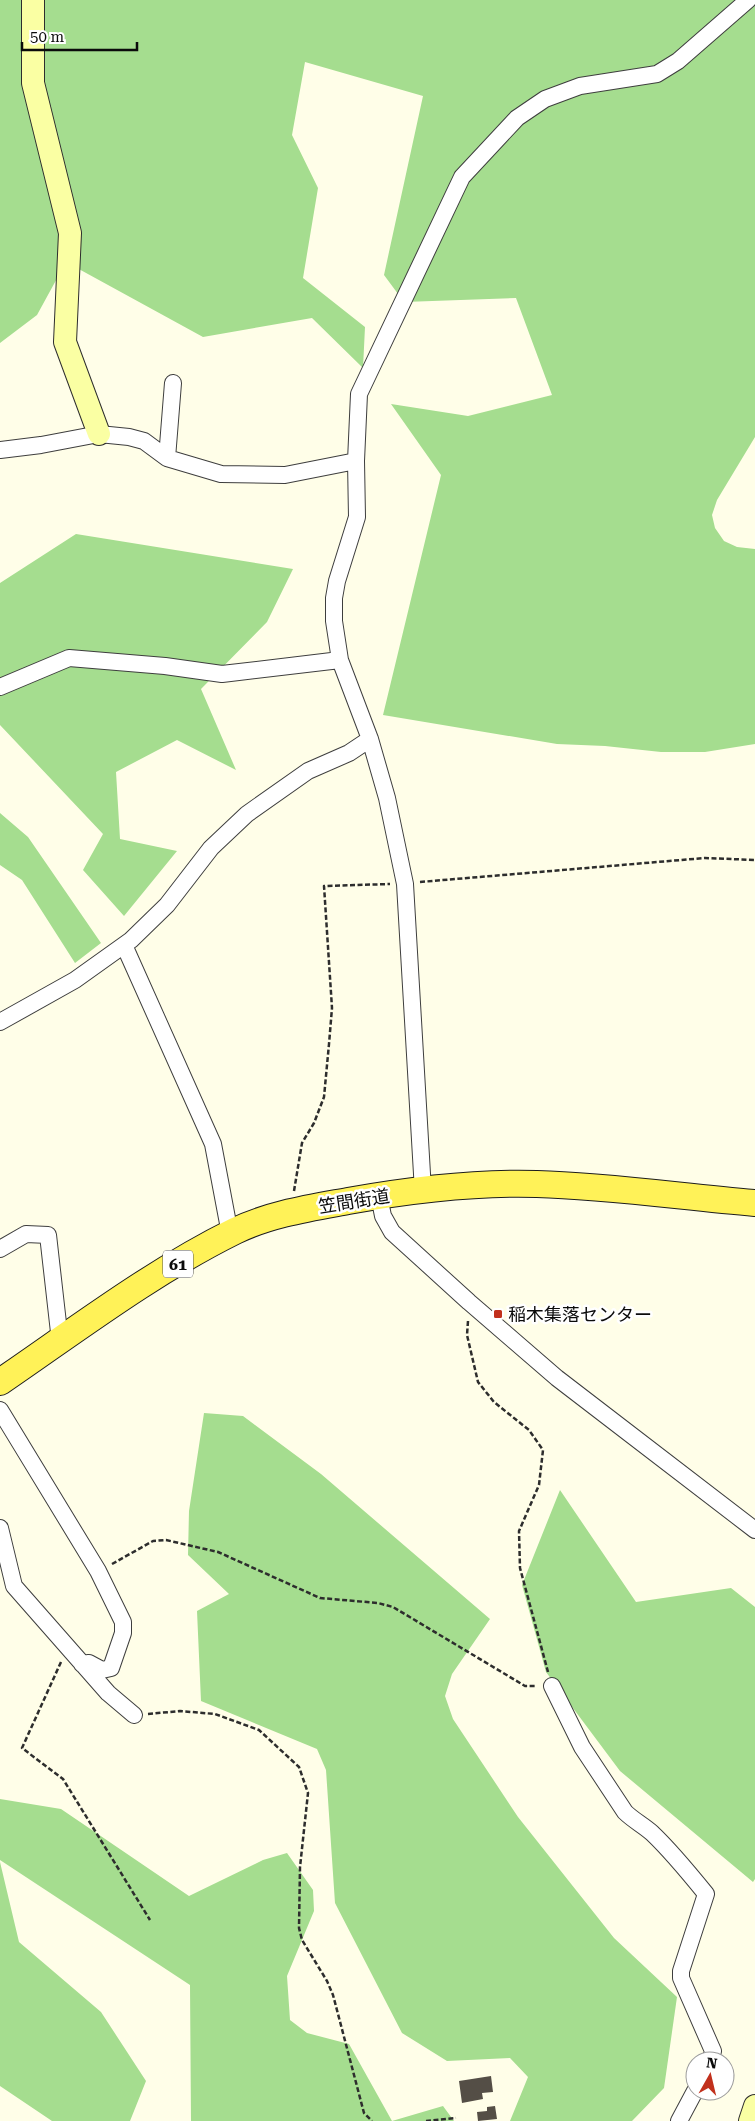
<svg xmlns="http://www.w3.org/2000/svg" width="755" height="2121" viewBox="0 0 755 2121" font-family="'Roboto Serif','Noto Sans JP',serif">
<rect width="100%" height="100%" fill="#fffee8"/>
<path fill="#a5dd8f" d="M0,0H755V437L717,500L712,515L715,528L724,541L737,547L755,549V744L705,752H661L605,746L557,744L383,715L441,475L391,404L468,416L552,395L516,298L404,302L384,275L423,96L305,62L292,135L318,188L303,278L365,327L363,368L312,318L203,337L66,262L37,315L0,343Z
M76,534L293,569L267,622L201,689L236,770L177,740L116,772L120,839L177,851L124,916L83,870L103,834L0,725V583Z
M0,813L28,837L101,943L75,963L22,880L0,865Z
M204,1413L243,1416L321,1474L490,1619L452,1674L445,1696L453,1719L518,1817L614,1938L677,1997L664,2088L632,2121H510L528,2077L510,2058L447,2061L402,2033L335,1903L326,1770L317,1749L201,1701L197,1611L229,1594L188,1555L189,1511Z
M560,1490L636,1602L731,1588L755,1607V1879L753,1882L620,1771L546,1672L522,1585Z
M0,1799L61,1809L189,1896L263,1860L287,1853L313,1890L314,1911L287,1976L290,2020L307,2033L349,2044L392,2121L443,2106L454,2121H191L190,1985L0,1860Z
M0,1862L19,1942L101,2012L146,2081L130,2121H52L0,2086Z"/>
<path fill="#544e46" d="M491,2076L493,2092L482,2093L483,2099L462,2103L459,2081Z
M495,2106L497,2119L478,2121L477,2112L487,2111V2107Z"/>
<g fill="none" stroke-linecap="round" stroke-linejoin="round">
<g stroke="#3e3e3e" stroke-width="18">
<path id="street" d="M0,450L41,445L99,434L129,437L144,441L167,458L221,474L285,475L356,461
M167,458L173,383
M0,687L69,658L165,666L222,674L340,660
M124,945L213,1144L230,1234
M0,1022L75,980L131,940L167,905L211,848L247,814L308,771L349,753L370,739
M423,1191L405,884L387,798L370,739L340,660L334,621V598L337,581L357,517L356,461L359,394L462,177L517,118L545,99L580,86L657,74L678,61L748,0
M379,1196L383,1216L392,1232L469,1302L557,1378L755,1530
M0,1249L26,1234L48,1235L60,1341
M0,1410L98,1571L123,1622V1633L111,1668L102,1670L89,1663L82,1664
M0,1528L14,1586L108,1693L134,1715
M552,1686L582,1747L625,1812C633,1820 643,1825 652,1833C672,1852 689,1873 706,1894L681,1971V1978L713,2051L710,2061
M679,2121L695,2091"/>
</g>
<g stroke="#2d2d2d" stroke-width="24">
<path id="secondary" d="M33,0V83L70,233L65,342L99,434
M750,2121L755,2106"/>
</g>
<g stroke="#1c1c1c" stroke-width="28">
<path id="primary" d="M0,1382C76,1330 152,1272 235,1231C270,1214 310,1208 348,1201C410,1190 475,1182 537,1184C609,1186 683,1197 755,1203"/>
</g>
<path stroke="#2d2d2d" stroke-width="2.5" stroke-dasharray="5 2.5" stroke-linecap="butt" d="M420,882L705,858L755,860
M294,1191L302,1143L314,1123L324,1097L329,1044L332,1008L324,886L390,884
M468,1321L467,1335L478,1382L494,1402L529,1430L543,1450L539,1485L519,1531L520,1568L548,1672
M112,1564L153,1541L166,1540L218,1552L320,1598L378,1603L393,1607L525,1686H536
M61,1662L22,1748L63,1779L150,1920
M148,1714L180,1711L215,1714L259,1730L299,1767L308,1793L300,1867L299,1928L302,1940L327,1981L333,1995L364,2113L372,2121
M426,2121L456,2118"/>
<use href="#street" stroke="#fff" stroke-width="16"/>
<use href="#secondary" stroke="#faffa3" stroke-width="22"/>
<use href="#primary" stroke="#fff258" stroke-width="26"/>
</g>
<rect fill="#c1301c" stroke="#fff" stroke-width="2" x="493" y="1309" width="10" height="10" rx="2.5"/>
<g text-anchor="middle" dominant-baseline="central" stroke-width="5" stroke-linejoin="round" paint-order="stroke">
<rect fill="#fff" stroke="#545454" stroke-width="1" x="163" y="1250.5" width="30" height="27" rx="4"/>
<g font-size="16" font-weight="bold" fill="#0b0b0b">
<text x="178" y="1264">61</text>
</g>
<g font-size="18" fill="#0b0b0b" stroke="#fff">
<text transform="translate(354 1201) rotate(-9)">笠間街道</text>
</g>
<g font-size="18" fill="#0b0b0b" stroke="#fff" text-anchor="start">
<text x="508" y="1314">稲木集落センター</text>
</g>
</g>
<g transform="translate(710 2076) rotate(8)"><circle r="24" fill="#ffffff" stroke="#9d9d9d"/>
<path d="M0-4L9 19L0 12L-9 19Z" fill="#c1301c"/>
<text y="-8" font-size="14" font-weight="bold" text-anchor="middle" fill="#0b0b0b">N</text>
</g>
<path d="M22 42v8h115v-8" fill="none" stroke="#0b0b0b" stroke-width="2.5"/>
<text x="30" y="42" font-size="15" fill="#0b0b0b" stroke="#ffffff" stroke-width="4" paint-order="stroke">50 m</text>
</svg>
